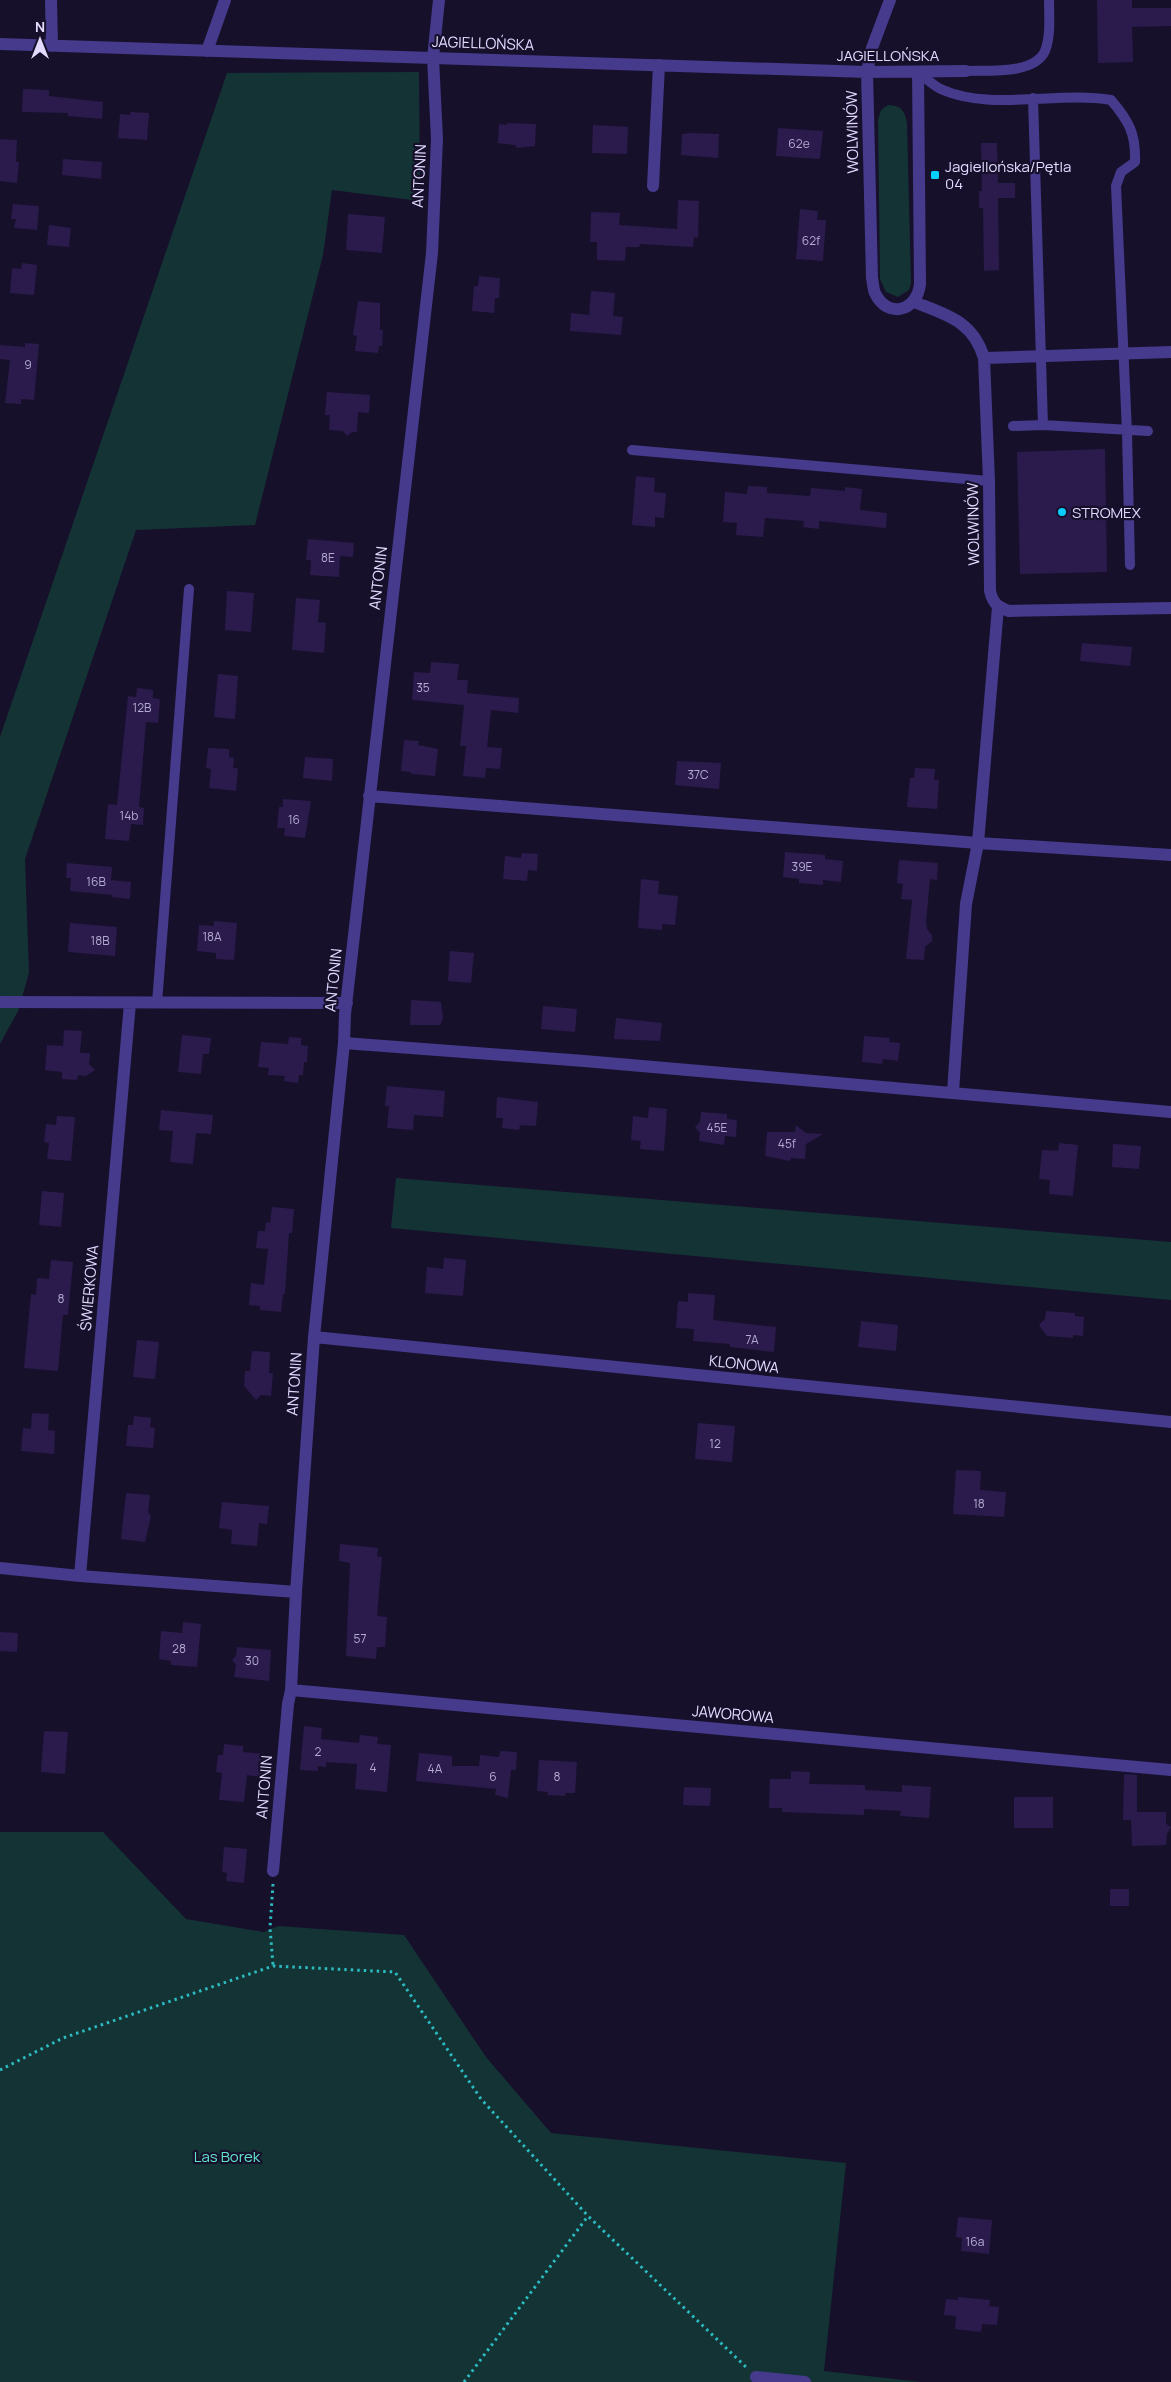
<svg xmlns="http://www.w3.org/2000/svg" width="1171" height="2382" viewBox="0 0 1171 2382" font-family="Manrope,sans-serif">
<rect width="100%" height="100%" fill="#17102b"/>
<path fill="#133335" d="M419,72L420,201L332,190L323,255L255,525L136,530L25,859L29,973L18,1011L0,1044V737L227,73Z
M888,105C901,105 905,111 907,123L911,283L909,290L898,297L886,292L880,279L878,120L881,110Z
M396,1178L1171,1242V1300L391,1228Z
M0,1832H103L186,1919L264,1932L278,1926L404,1935L486,2057L551,2133L846,2163L824,2371L921,2382H0Z"/>
<path fill="#2a1b4c" d="M1097,0H1132V8H1171V26L1132,27L1133,62L1098,63Z
M23,89L49,90V96L103,102L102,119L68,116V113L22,112Z
M131,112L149,113L147,140L118,138L120,114L130,115Z
M507,123L536,124L535,146L517,148L515,145L498,143L499,124L507,125Z
M593,125L628,127L627,154L592,153Z
M778,128L823,131L820,159L776,156Z
M691,133L719,134L718,158L681,155L682,134Z
M0,139L17,140L16,162H19L17,183L0,181Z
M981,143H997L998,183H1015V198H998L999,270L984,271L983,208H979V191H982Z
M63,159L102,162L101,179L62,175Z
M678,200L699,201L698,238L694,237L693,247L640,244L639,247H626L625,261L597,260V242H590L591,212L620,213L619,225L677,229Z
M13,204L39,206L37,230L14,228L16,219H11Z
M800,209L818,211L817,220H826L823,261L796,259Z
M348,214L385,217L382,253L346,250Z
M49,225L71,228L69,247L47,245Z
M22,263L37,265L34,295L10,293L12,268L21,269Z
M479,276L500,278L499,298H495L494,313L472,311L474,286H478Z
M591,291L615,293L613,316L623,317L621,335L570,331L571,313L589,315Z
M358,301L380,303V330H383L382,346H379L378,353L355,351L357,336L353,335Z
M25,343L39,344L34,400L21,399V404L5,403L10,360L0,359V345L25,347Z
M327,392L370,395L369,413L358,412L357,432H352L347,436L343,431L329,430L330,415H325Z
M1105,449L1107,572L1020,574L1017,452Z
M636,476L655,478L654,492L666,493L664,518L655,517V527L632,525Z
M748,486L767,487V493L810,496L811,488L845,491V487L862,489L860,510L887,513L886,528L819,521V529L803,527L804,521L765,518L763,537L736,535L737,523L723,522L725,492L747,494Z
M308,539L354,543L353,557L340,556L339,577L310,575L311,560H306Z
M227,591L254,593L251,632L225,630Z
M296,598L320,600L318,622L326,623L324,653L292,650Z
M1082,643L1132,647L1130,666L1080,661Z
M431,662L459,664L457,680H468L467,693L519,698L518,713L491,710L487,747L502,748L500,769L486,768L485,778L463,776L466,746H460L464,705L412,700L414,672L430,673Z
M218,674L238,676L235,719L214,717Z
M137,688L153,690V698L160,699L158,723L146,722L139,807L144,808L143,825L131,824L129,841L105,839L108,804L117,805L128,696L136,697Z
M404,740L419,741L418,745L438,749L435,776L411,774V772L401,771Z
M208,748L229,749V757L234,758L233,768H238L236,791L209,788L211,769L206,768Z
M305,757L333,759L332,781L303,778Z
M677,761L721,763L719,789L675,785Z
M915,768L935,769L934,780H939L937,809L907,807L910,778H914Z
M283,799L311,801L305,838L284,836L285,828H277L279,807H283Z
M785,852L825,855V859L843,861L841,882L823,880V885L799,883V879L783,877Z
M522,853L538,854L537,871L528,870L527,881L503,879L505,856L521,858Z
M899,860L938,863L937,880L930,879L926,923L927,929L932,935V941L925,947L924,960L906,959L912,900L901,899L903,884L897,883Z
M67,863L112,867L111,880L131,882L130,899L112,897V895L70,891L71,878H66Z
M641,879L659,881L658,894L678,896L675,925L662,924V930L638,928Z
M214,921L237,923L234,960L216,959V953L197,951L199,925L214,926Z
M70,923L117,927L115,956L68,952Z
M450,951L474,953L471,983L448,981Z
M411,1000L441,1002L443,1018L440,1025H410Z
M543,1006L577,1009L575,1032L541,1029Z
M616,1018L662,1023L660,1041L614,1039Z
M64,1030L82,1031L80,1053H90L89,1064L95,1070L86,1076L78,1075L77,1080L62,1079V1072L45,1070L47,1045L63,1046Z
M182,1035L211,1038L209,1054H203L201,1074L178,1072Z
M864,1036L890,1038L889,1042L900,1043L898,1061L883,1059L882,1064L862,1062Z
M289,1037L301,1038V1045L308,1046L307,1062H304L303,1075H299L298,1083L284,1081L285,1076L268,1075L269,1068L258,1067L261,1042L288,1044Z
M387,1086L445,1091L443,1117L414,1115L413,1130L387,1128L389,1106H385Z
M497,1097L538,1102L536,1126L520,1125L519,1130L502,1128L503,1118H496Z
M649,1107L667,1109L664,1151L640,1149L641,1141L631,1140L633,1116L648,1118Z
M161,1110L213,1115L211,1134L196,1133L193,1164L170,1162L173,1131L159,1130Z
M701,1112L727,1114V1119L737,1120L736,1137L725,1136L724,1145L699,1141L700,1133L695,1127L700,1122Z
M57,1116L75,1117L71,1161L47,1159L49,1143L44,1142L46,1124L56,1125Z
M796,1125L806,1133L823,1134L806,1144L805,1159L791,1158L790,1161L765,1156L767,1132H795Z
M1059,1143L1078,1145L1073,1196L1049,1194L1050,1180L1039,1179L1042,1150L1058,1151Z
M1113,1144L1141,1146L1139,1169L1112,1167Z
M42,1191L64,1193L61,1227L39,1225Z
M272,1207L294,1209L292,1233H289L285,1294H283L281,1312L260,1310V1306L249,1305L251,1283L264,1285L268,1249L256,1248L258,1231H265L266,1222L270,1223Z
M444,1258L466,1260L463,1296L425,1293L427,1267L443,1269Z
M51,1260L73,1262L68,1315H63L58,1371L24,1368L31,1294L36,1295L37,1278L49,1279Z
M688,1293L715,1295L713,1320L776,1327L774,1352L730,1347V1344L693,1341L694,1329L676,1328L678,1301L688,1302Z
M1046,1311L1075,1313V1316L1084,1317L1083,1336L1073,1335V1338L1047,1336L1039,1325L1045,1319Z
M861,1321L898,1325L896,1351L858,1347Z
M137,1340L159,1342L155,1379L133,1377Z
M252,1351L270,1352L269,1373H273L271,1396L261,1395L256,1400L244,1386L245,1371H250Z
M32,1413L49,1414L48,1430L55,1431L54,1454L21,1451L23,1428L31,1429Z
M134,1416L151,1418L150,1427L155,1428L153,1448L126,1446L128,1425H133Z
M698,1423L735,1426L732,1462L695,1459Z
M956,1470L981,1471L980,1490L1006,1492L1004,1517L953,1514Z
M126,1493L150,1495L148,1512L151,1516L145,1542L121,1539Z
M222,1502L269,1506L267,1524L259,1523L257,1546L231,1544L232,1530L219,1528Z
M340,1544L378,1548L377,1556L382,1557L377,1616L387,1617L385,1647H377L376,1659L346,1656L350,1563L339,1561Z
M183,1622L201,1624L197,1667L171,1665V1661L159,1659L161,1631L182,1633Z
M0,1632L18,1633L17,1652L0,1651Z
M237,1647L271,1650L269,1681L234,1677L236,1665L232,1660L236,1656Z
M304,1726L322,1728L321,1739L359,1743L360,1735L378,1737L377,1744L391,1745L387,1792L355,1789L357,1764L326,1762V1767L318,1766V1771L300,1770Z
M44,1731L68,1732L65,1774L41,1772Z
M224,1744L243,1746V1752L265,1754L263,1777L247,1775L244,1802L219,1800L222,1773L216,1772L218,1755H223Z
M500,1751L517,1752L516,1770H511L508,1798L495,1795L496,1789L416,1781L419,1753L452,1756V1766H479L480,1755L499,1757Z
M539,1760L577,1762L575,1793H565V1796L547,1795L548,1792L537,1791Z
M791,1771L810,1772L809,1784L865,1785V1790L902,1792V1785L931,1787L929,1818L900,1816L901,1811L864,1809V1815L834,1814L782,1812V1808H769L770,1779H791Z
M1124,1774L1137,1775V1812H1166V1824L1171,1827L1167,1834L1166,1845L1132,1846L1131,1820H1123Z
M684,1787L711,1788L710,1806L683,1805Z
M1014,1797H1053V1828H1014Z
M224,1847L247,1849L244,1883L226,1881L227,1873L222,1872Z
M1110,1889H1129V1906H1110Z
M958,2217L992,2220L989,2254L961,2251L962,2238L956,2237Z
M958,2297L990,2300L989,2306L999,2307L997,2325L982,2324L981,2332L955,2329L956,2316L944,2315L946,2299L958,2300Z"/>
<g fill="none" stroke-linecap="round" stroke-linejoin="round">
<path stroke="#2cbbc0" stroke-width="3" stroke-dasharray="2.5 4" stroke-linecap="butt" d="M273,1884L270,1928L273,1965
M0,2070L63,2038L273,1966L395,1972L481,2099L588,2216L747,2368
M464,2382L588,2216"/>
<path stroke="#453a8b" stroke-width="10" d="M966,71C988,70 1034,75 1045,51C1051,36 1049,16 1049,0
M918,72C926,78 934,87 943,90C991,111 1059,91 1111,100C1129,121 1136,134 1135,162L1121,172L1116,186L1127,432L1130,565
M1033,98L1043,425
M1013,426L1043,425L1148,431
M632,450L989,481
M157,1003L189,589"/>
<path stroke="#453a8b" stroke-width="12" d="M51,0L52,46
M890,0L872,48L867,72L872,278C873,282 873,289 875,293C887,319 917,312 920,284L918,72
M0,44L867,72L966,71
M207,51L225,0
M653,186L659,65
M914,302C947,315 973,321 984,358L989,481L990,591C993,604 998,607 1009,611L1171,608
M984,358L1171,352
M369,796L978,843L1171,855
M0,1002L347,1003
M344,1043L584,1061L1171,1112
M953,1092L966,904L978,843L998,607
M314,1337L1171,1422
M0,1568L80,1576L296,1592
M80,1576L130,1003
M291,1690L1171,1770
M273,1871L288,1704L291,1690L296,1592L314,1337L344,1043L345,1014L432,253L437,139L433,58L439,0
M756,2377L805,2382"/>
</g>
<g fill="#06ceff" stroke="#17102b" stroke-width="2">
<rect x="930" y="170" width="10" height="10" rx="2.5"/>
<circle cx="1062" cy="512" r="5"/>
</g>
<g text-anchor="middle" dominant-baseline="central" stroke-width="4.5" stroke-linejoin="round" paint-order="stroke">
<g font-size="12" fill="#b4aad2">
<text x="799" y="143">62e</text>
<text x="811" y="240">62f</text>
<text x="28" y="364">9</text>
<text x="328" y="557">8E</text>
<text x="423" y="687">35</text>
<text x="142" y="707">12B</text>
<text x="698" y="774">37C</text>
<text x="129" y="815">14b</text>
<text x="294" y="819">16</text>
<text x="802" y="866">39E</text>
<text x="96" y="881">16B</text>
<text x="212" y="936">18A</text>
<text x="100" y="940">18B</text>
<text x="717" y="1127">45E</text>
<text x="787" y="1143">45f</text>
<text x="61" y="1298">8</text>
<text x="752" y="1339">7A</text>
<text x="715" y="1443">12</text>
<text x="979" y="1503">18</text>
<text x="360" y="1638">57</text>
<text x="179" y="1648">28</text>
<text x="252" y="1660">30</text>
<text x="318" y="1751">2</text>
<text x="373" y="1767">4</text>
<text x="435" y="1768">4A</text>
<text x="493" y="1776">6</text>
<text x="557" y="1776">8</text>
<text x="975" y="2241">16a</text>
</g>
<g font-size="15" fill="#e2daff" stroke="#17102b">
<text transform="translate(483 43) rotate(2)">JAGIELLOŃSKA</text>
<text x="888" y="55">JAGIELLOŃSKA</text>
<text transform="translate(852 132) rotate(-91)">WOLWINÓW</text>
<text transform="translate(419 176) rotate(-87)">ANTONIN</text>
<text transform="translate(973 524) rotate(-91)">WOLWINÓW</text>
<text transform="translate(378 578) rotate(-83)">ANTONIN</text>
<text transform="translate(333 980) rotate(-84)">ANTONIN</text>
<text transform="translate(89 1288) rotate(-85)">ŚWIERKOWA</text>
<text transform="translate(744 1364) rotate(6)">KLONOWA</text>
<text transform="translate(294 1384) rotate(-86)">ANTONIN</text>
<text transform="translate(733 1714) rotate(5)">JAWOROWA</text>
<text transform="translate(264 1787) rotate(-85)">ANTONIN</text>
</g>
<g font-size="15" fill="#e2daff" stroke="#17102b" text-anchor="start">
<text x="945" y="166">Jagiellońska/Pętla<tspan x="945" dy="17">04</tspan></text>
<text x="1072" y="512">STROMEX</text>
</g>
<g font-size="15" fill="#60e4d0" stroke="#17102b">
<text x="227" y="2156">Las Borek</text>
</g>
</g>
<g transform="translate(40 40)" stroke="#17102b" stroke-width="4" paint-order="stroke">
<path d="M0-4L9 19L0 12L-9 19Z" fill="#e2daff"/>
<text y="-8" font-size="14" font-weight="bold" text-anchor="middle" fill="#e2daff">N</text>
</g>
</svg>
